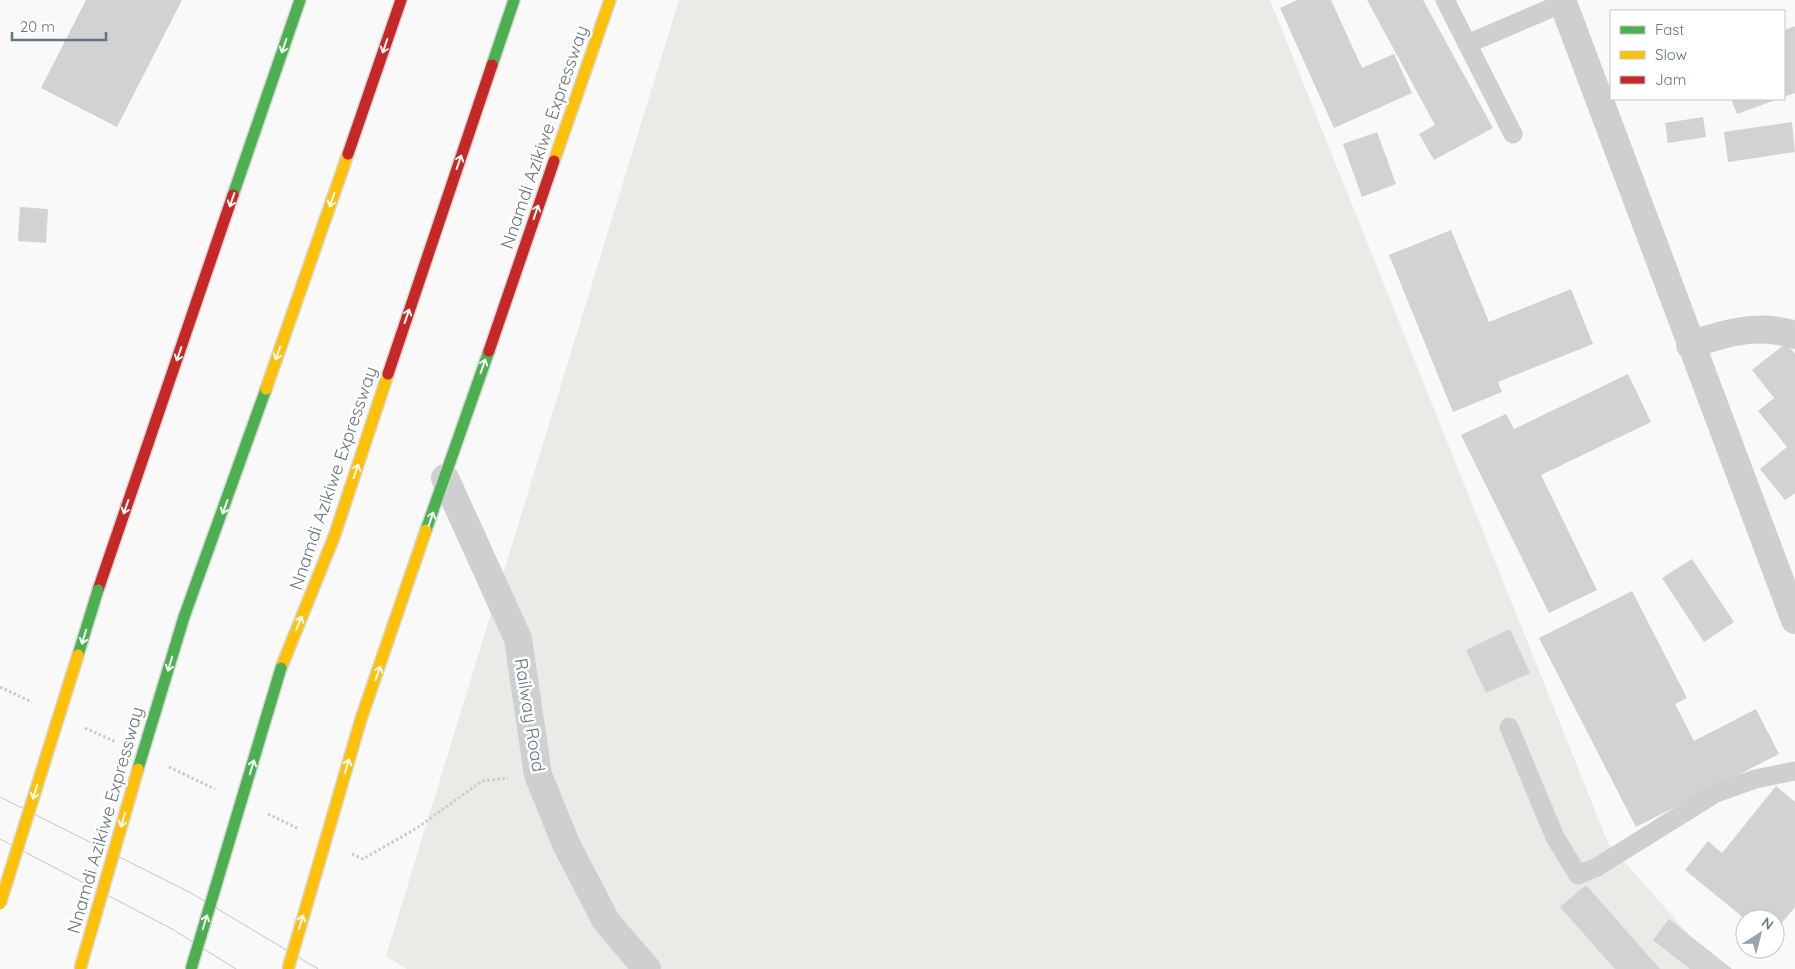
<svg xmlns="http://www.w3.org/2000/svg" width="1795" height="969" viewBox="0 0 1795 969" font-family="Quicksand,sans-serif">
<rect width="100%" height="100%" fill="#f9f9f9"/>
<path fill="#e8ebe6" d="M679,0H1270L1608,843L1719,969H407L386,956Z"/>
<path fill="#d0d2d3" d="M86,0H182L117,127L41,88Z
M1297,0H1331L1362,68L1394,54L1412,93L1334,128L1280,8Z
M1367,0H1423L1493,128L1434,160L1419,134L1435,125Z
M1795,26V93L1784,97V30Z
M1731,99H1778L1737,114Z
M1703,117L1706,137L1668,143L1665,123Z
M1792,122L1795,152L1728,162L1724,132Z
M1377,132L1396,184L1362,197L1343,144Z
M20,207L48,209L46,243L18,241Z
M1451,230L1489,322L1571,289L1593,344L1498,382L1502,392L1453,412L1389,255Z
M1786,343L1795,354V493L1785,500L1760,469L1787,447L1758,411L1774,398L1752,370Z
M1628,374L1651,422L1541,475L1597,590L1549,613L1461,435L1506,414L1514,429Z
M1692,559L1734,622L1704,642L1662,578Z
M1632,591L1687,698L1675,704L1694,741L1756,709L1779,754L1636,827L1539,638Z
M1510,629L1530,673L1486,693L1466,650Z
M1776,786L1795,802V907L1775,931V919H1745L1685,870L1708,841L1722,853Z
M1586,885L1660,969H1615L1560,907Z
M1669,919L1732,969H1690L1653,940Z"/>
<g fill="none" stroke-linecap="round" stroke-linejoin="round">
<g stroke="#d5d6d6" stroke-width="14">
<path id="fast" d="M492,65L514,0
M233,195L300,0
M426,530L489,351
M184,617L266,389"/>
</g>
<g stroke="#d5d6d6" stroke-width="14">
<path id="slow" d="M554,161L610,0
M266,389L348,154
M281,668L334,537L388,374
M361,719L426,530"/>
</g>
<g stroke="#d5d6d6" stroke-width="14">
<path id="jam" d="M348,154L401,0
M489,351L554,161
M388,374L492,65
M98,590L233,195"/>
</g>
<path stroke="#cbcccd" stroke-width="3" stroke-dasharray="2.5 2.5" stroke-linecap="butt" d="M0,687L32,702
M85,728L116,742
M169,767L215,789
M268,814L299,829
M352,854L363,859L417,828L482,781L508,778"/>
<path stroke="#cecfd0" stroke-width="19" d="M1445,0L1513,134
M1467,44L1563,3
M1509,727L1555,837L1578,875L1597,867L1716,793L1755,779L1795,771"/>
<path stroke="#cecfd0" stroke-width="28" d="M1562,0L1795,620
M1690,345C1724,333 1759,323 1795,335
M445,478L518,639L538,775L566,844L606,921L647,969"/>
<use href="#fast" stroke="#4caf50" stroke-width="11"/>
<use href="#slow" stroke="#ffc107" stroke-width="11"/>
<use href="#jam" stroke="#c62828" stroke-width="11"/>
<path stroke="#c3c5c6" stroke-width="1" d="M0,797L191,893L318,969
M0,839L172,929L236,969"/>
<g stroke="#d5d6d6" stroke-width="14" stroke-linecap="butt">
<path id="fast-bridge" d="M78,655L98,590
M138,769L184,617
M191,969L281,668"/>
</g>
<g stroke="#d5d6d6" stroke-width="14" stroke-linecap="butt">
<path id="slow-bridge" d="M0,904L78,655
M80,969L138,769
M288,969L361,719"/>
</g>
<use href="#fast-bridge" stroke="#4caf50" stroke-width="11"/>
<use href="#slow-bridge" stroke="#ffc107" stroke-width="11"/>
</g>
<defs><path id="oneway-shaft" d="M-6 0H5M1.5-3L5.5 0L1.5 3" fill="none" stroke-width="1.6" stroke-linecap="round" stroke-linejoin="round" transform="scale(1.25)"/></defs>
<g stroke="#f6fbf6">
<use href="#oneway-shaft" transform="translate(284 46) rotate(109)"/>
<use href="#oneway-shaft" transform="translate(385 46) rotate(109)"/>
<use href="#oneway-shaft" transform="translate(459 162) rotate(-71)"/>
<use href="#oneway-shaft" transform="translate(232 200) rotate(109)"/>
<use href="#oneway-shaft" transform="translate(332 200) rotate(109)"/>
<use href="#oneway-shaft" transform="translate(536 212) rotate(-71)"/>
<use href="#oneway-shaft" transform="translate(407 316) rotate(-71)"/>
<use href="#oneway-shaft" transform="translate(278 353) rotate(109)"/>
<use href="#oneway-shaft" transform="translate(179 354) rotate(109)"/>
<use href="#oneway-shaft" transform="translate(483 366) rotate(-71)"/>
<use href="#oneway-shaft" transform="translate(356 471) rotate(-71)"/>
<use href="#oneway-shaft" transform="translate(126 507) rotate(109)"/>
<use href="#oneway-shaft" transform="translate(225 507) rotate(110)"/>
<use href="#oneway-shaft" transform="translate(431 519) rotate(-71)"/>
<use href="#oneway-shaft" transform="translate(299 623) rotate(-68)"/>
<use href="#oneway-shaft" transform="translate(84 637) rotate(107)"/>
<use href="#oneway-shaft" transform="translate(170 664) rotate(107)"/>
<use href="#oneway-shaft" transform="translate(378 673) rotate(-71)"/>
<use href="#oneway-shaft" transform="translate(347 766) rotate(-73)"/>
<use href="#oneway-shaft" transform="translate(252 767) rotate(-73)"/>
<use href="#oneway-shaft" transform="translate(35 792) rotate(107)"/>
<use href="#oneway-shaft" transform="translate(123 820) rotate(107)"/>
<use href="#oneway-shaft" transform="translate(205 922) rotate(-73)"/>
<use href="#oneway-shaft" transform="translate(301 922) rotate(-73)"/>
</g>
<g text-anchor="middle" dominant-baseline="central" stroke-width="5" stroke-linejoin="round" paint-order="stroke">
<g font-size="18" fill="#657683" stroke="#fff">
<text transform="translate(544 137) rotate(-71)">Nnamdi Azikiwe Expressway</text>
<text transform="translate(333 478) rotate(-71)">Nnamdi Azikiwe Expressway</text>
<text transform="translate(530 715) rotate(81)">Railway Road</text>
<text transform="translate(105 820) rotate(-74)">Nnamdi Azikiwe Expressway</text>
</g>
</g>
<rect x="1610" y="10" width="175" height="90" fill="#ffffff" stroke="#c1c8cd"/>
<rect x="1620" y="26" width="25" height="8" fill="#4caf50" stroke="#c1c8cd"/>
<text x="1655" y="35" font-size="15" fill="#657683">Fast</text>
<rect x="1620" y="51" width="25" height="8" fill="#ffc107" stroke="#c1c8cd"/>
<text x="1655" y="60" font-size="15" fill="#657683">Slow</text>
<rect x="1620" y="76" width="25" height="8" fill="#c62828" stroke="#c1c8cd"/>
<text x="1655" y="85" font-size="15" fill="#657683">Jam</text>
<g transform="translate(1760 934) rotate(36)"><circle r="24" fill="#ffffff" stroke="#c1c8cd"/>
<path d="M0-4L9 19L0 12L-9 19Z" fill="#99a4ac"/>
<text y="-8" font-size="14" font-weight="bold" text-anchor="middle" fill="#657683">N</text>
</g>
<path d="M12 32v8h94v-8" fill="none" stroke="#657683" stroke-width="2.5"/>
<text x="20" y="32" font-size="15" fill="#657683" stroke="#ffffff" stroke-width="4" paint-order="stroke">20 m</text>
</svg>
